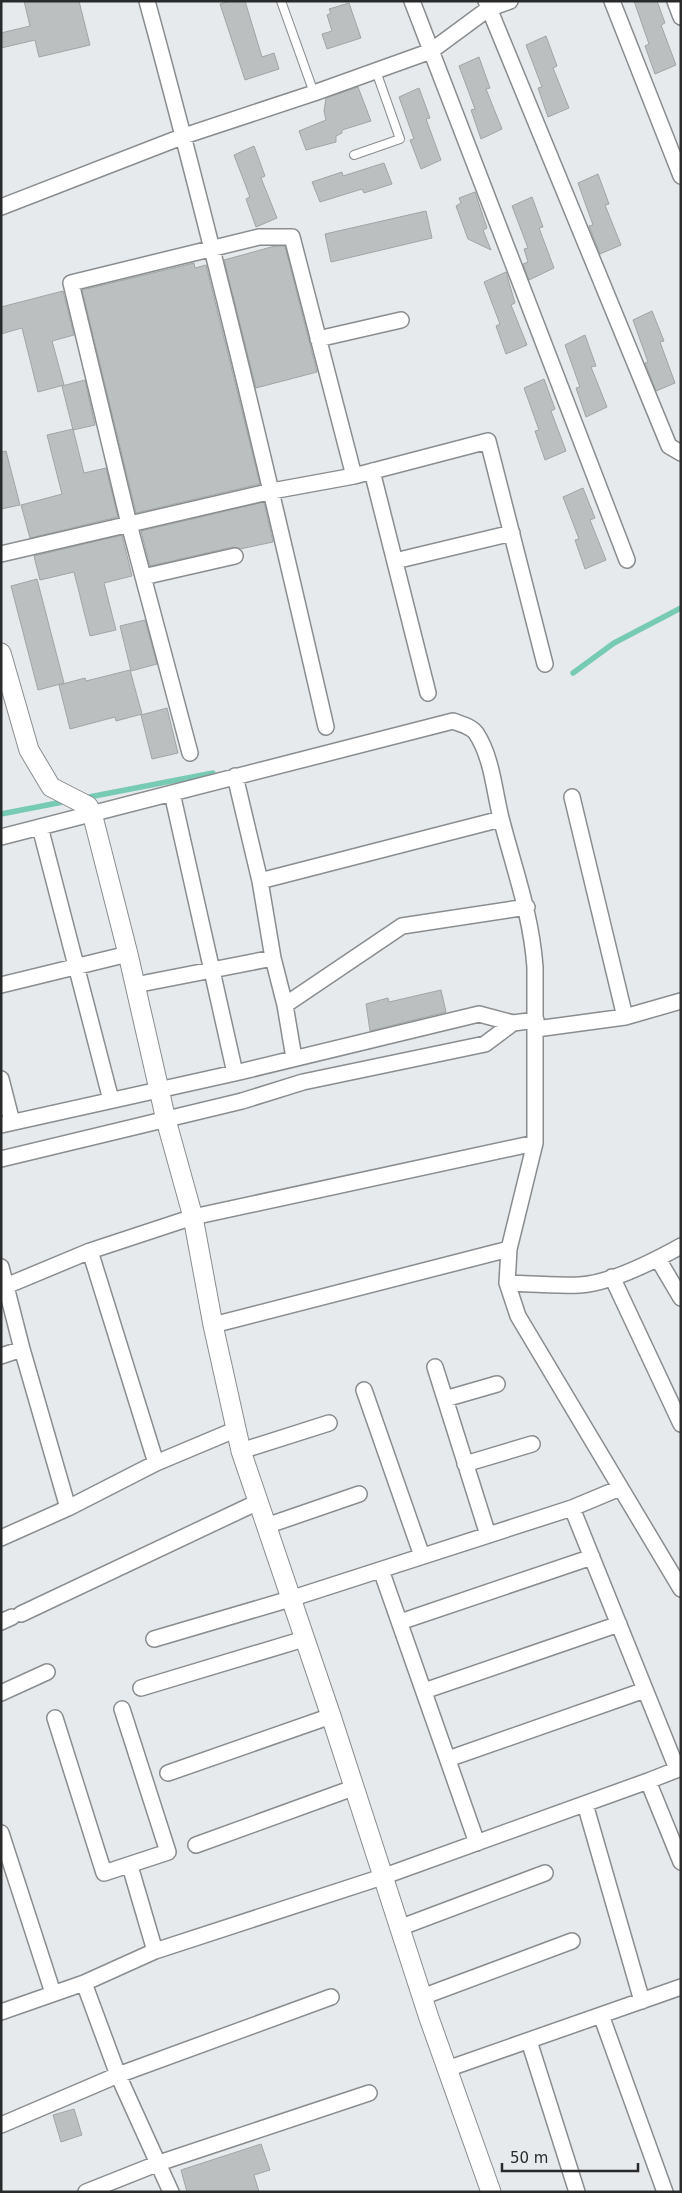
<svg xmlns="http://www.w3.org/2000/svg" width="682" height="2193" viewBox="0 0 682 2193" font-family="'DejaVu Sans',sans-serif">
<rect width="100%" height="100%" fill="#e7eaec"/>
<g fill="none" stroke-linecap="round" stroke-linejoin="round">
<path stroke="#77cab3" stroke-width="5.5" d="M573,673L614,643L681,608
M84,798L213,773
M1,814L68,801"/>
</g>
<path fill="#bbbfbf" stroke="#a1a5a5" d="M24,1H79L90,45L39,57L35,40L1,48V33L30,26Z
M229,1H245L262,57L274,53L279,69L245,80L220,4Z
M634,1H657L665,23L661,25L676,65L655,74L645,46L649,44Z
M349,3L361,38L327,49L322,34L332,31L327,15L331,13L329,9Z
M546,36L557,66L553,68L569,108L548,117L538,88L542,87L526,45Z
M479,57L490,88L486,89L502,129L481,139L471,110L475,109L459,66Z
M358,87L371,121L342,130V133L336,136V142L306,150L299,131L326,120L324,111L326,98Z
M419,88L430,118L426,119L441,160L421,169L410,140L414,139L399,97Z
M254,146L265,176L261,178L277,218L256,227L246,199L250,197L234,155Z
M384,163L392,184L364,193L362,189L320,202L312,182L342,172L343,176Z
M598,174L609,204L605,205L621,245L600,254L589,226L593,225L578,183Z
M475,192L487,228L483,230L491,250L468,239L456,206L461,203L459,198Z
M532,197L543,227L539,228L554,268L529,280L523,264L528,262L524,249L528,248L512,206Z
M426,211L432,238L331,262L325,234Z
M275,246H285L317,372L256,388L224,260Z
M194,263L195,268L206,265L260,484L136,513L82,290Z
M506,272L515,303L511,305L527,345L506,354L496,326L500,324L484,282Z
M63,291L74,335L52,341L64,385L38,392L22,328L1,334V307Z
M652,311L664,341L660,342L675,383L656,391L645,363L648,362L633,320Z
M585,335L596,366L591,367L607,407L586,417L576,388L580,387L565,345Z
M544,379L555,409L551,411L566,451L545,460L535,431L539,430L524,388Z
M85,380L95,425L73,430L62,386Z
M73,429L84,473L106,468L118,517L30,538L21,505L62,494L47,435Z
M6,451L20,505L1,509V452Z
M583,488L595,518L590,520L606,560L585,569L575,540L579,539L563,497Z
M264,502L273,542L240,549L233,547L150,566L141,531Z
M122,535L132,576L104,583L116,630L90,636L74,572L40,580L34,556Z
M37,579L64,683L38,690L11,586Z
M145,620L157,664L131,671L120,626Z
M130,670L142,714L116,721L115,717L70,729L59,685L85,678L86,681Z
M167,708L178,753L152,759L141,715Z
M441,990L446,1012L370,1031L366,1004L388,998L389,1002Z
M74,2109L82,2135L61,2142L53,2115Z
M261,2144L270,2170L254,2175L259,2192H187L181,2170Z"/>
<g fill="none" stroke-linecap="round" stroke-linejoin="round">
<g stroke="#8a8d8f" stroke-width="10">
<path id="service" d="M281,1L314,93
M354,155L400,139L376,71"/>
</g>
<g stroke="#8a8d8f" stroke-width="18">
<path id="minor" d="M147,1C213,242 270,484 326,727
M412,1L627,560
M486,1L669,446L681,453
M612,1L681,176
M675,1L681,17
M1,207L184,136L314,93L431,51L488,9L510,1
M318,339L401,320
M372,471L428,693
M1,554L272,491L354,476L488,441L545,664
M395,561L512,533
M143,577L235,556
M190,753L129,524L71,283L259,237H292L354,476
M235,776L260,881L273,958L285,1005L294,1058
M172,793L235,1073
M572,797L625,1017
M40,827L111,1100
M1,837L453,721C460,724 471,726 476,733C492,757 494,790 501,818C514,869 531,913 535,967V1143L509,1249L507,1283L518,1316L681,1589
M260,881L501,819
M1,985L128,954
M135,985L273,958
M285,1005L402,926L527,907
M536,1029L625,1017L681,1001
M1,1079L12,1122
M1,1125L235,1073L479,1014L513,1023L536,1020
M1,1159L242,1101L303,1082L485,1044L513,1023
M658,1259L681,1298
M1,1267L22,1349L68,1508
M612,1277L681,1424
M507,1283C531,1284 556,1286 580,1285C612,1283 654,1261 681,1246
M6,1286L90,1251
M213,1325L509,1249
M1,1356L22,1349
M435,1367L488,1535
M364,1390L422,1556
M445,1399L497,1384
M241,1451L329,1423
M156,1463L90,1251L193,1217L535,1143
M465,1464L532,1444
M572,1508L677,1769
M266,1526L359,1494
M1,1538L68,1508L156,1463L237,1429
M381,1570L477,1843
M21,1614L258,1502
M1,1622L12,1617
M400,1622L592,1557
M154,1639L290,1599L572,1508L620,1488
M141,1688L304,1639
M424,1691L619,1624
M1,1693L47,1672
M55,1718L104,1873L168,1852L122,1709
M448,1759L645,1690
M168,1773L331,1716
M648,1781L681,1862
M585,1804L642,2001
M1,1833L53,1993
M196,1845L353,1788
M130,1866L155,1951
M399,1928L545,1873
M84,1983L118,2075L171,2192
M422,1997L572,1941
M1,2012L84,1983L155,1951L382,1877L648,1781L681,1768
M601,2015L665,2192
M529,2041L577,2192
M447,2069L681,1987
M1,2125L118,2075L331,1997
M86,2192L159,2163L369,2093"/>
</g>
<g stroke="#8a8d8f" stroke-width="21">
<path id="tertiary" d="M1,653L29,750L51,787L88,806L92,813L128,954L166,1120L193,1217L213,1325L241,1451L331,1716L429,2018L491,2192"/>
</g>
<use href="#service" stroke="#fff" stroke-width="8"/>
<use href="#minor" stroke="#fff" stroke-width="15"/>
<use href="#tertiary" stroke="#fff" stroke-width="19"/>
</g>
<rect width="682" height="2193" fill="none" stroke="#292a2b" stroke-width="5"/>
<path d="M502 2163v8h136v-8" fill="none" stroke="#292a2b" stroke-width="2.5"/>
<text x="510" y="2163" font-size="15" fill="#292a2b" stroke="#e7eaec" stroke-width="4" paint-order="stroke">50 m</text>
</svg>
